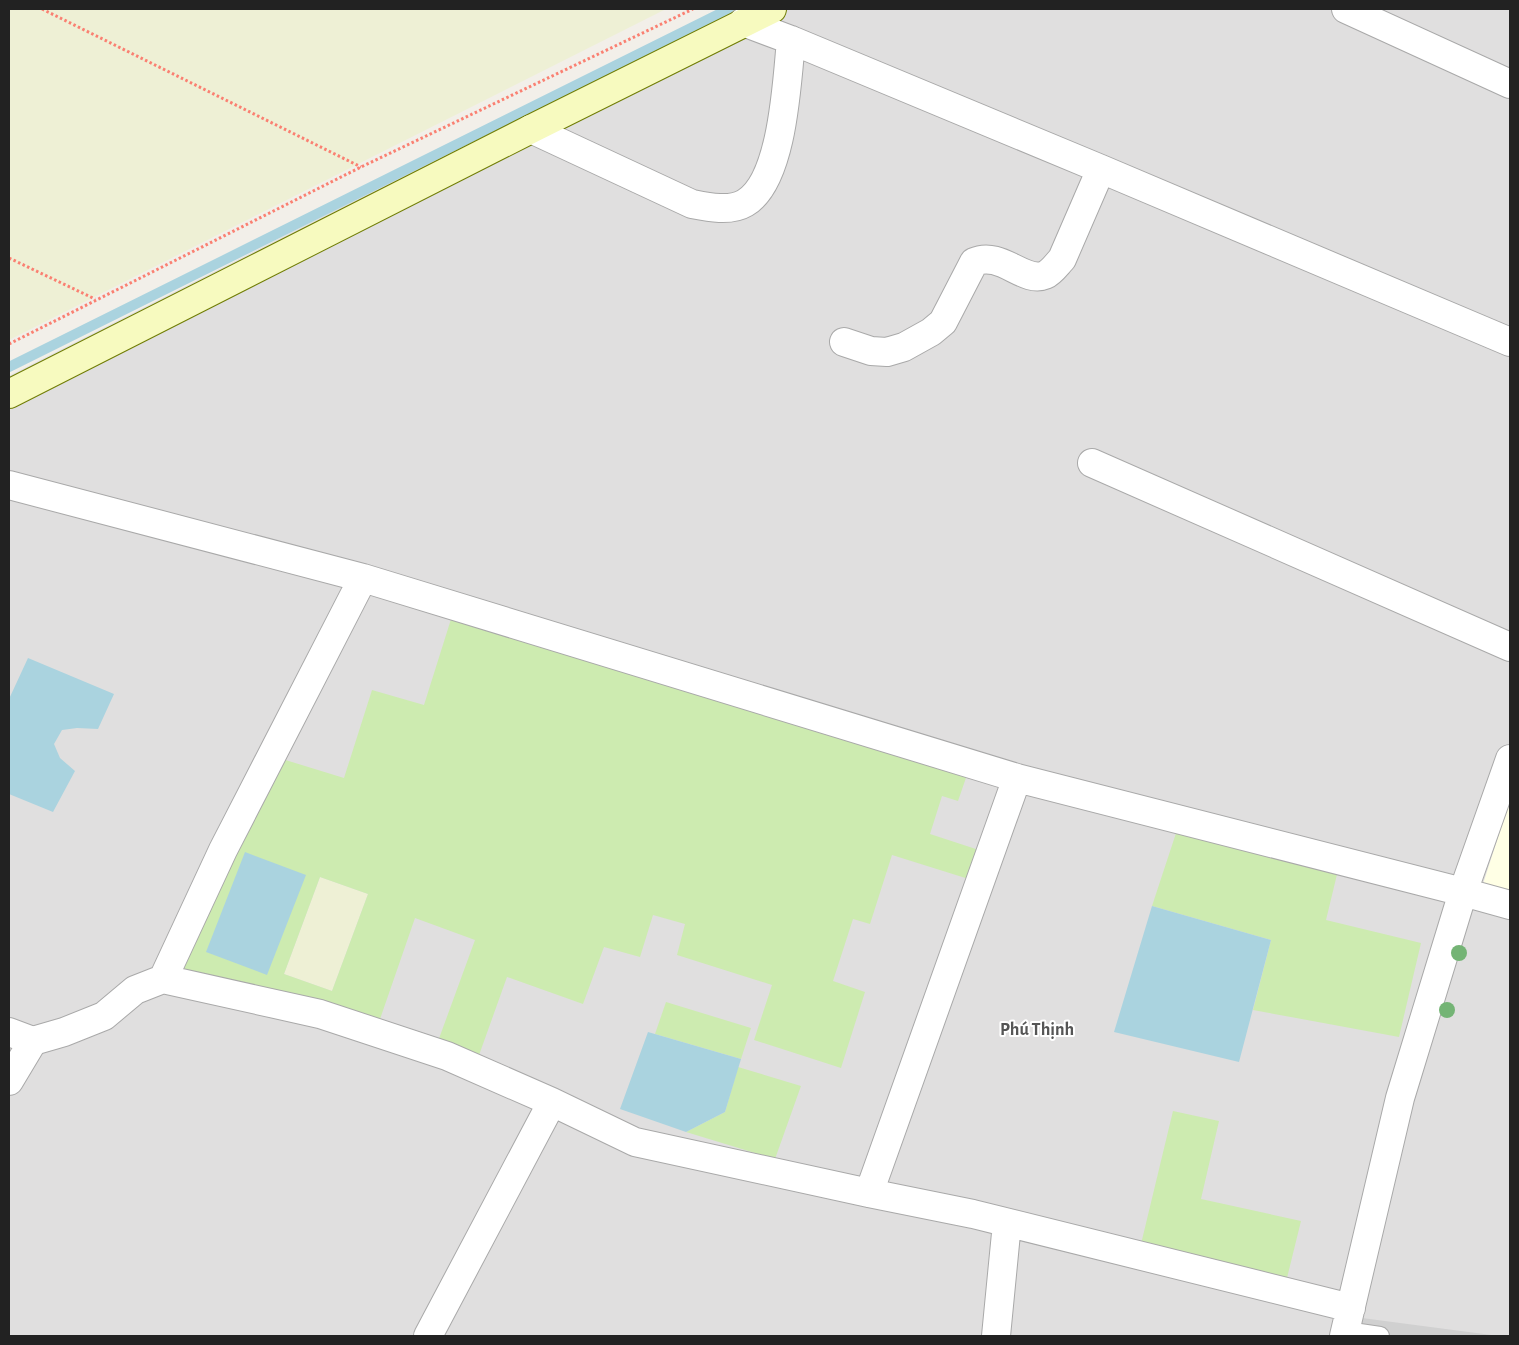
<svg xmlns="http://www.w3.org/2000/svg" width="1519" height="1345" viewBox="0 0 1519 1345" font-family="'Alegreya Sans',sans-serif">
<rect width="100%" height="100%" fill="#f2efe9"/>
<path fill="#e0dfdf" d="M759,9H1510V1336H9V376L391,182Z"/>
<path fill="#ffffe5" d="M1510,800V897L1482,887Z"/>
<path fill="#d0d0d0" d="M1362,1318L1499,1336H1358Z"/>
<path fill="#eef0d5" d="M9,9H666L9,340Z
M320,877L368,894L332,991L284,974Z"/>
<path fill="#cdebb0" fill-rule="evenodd" d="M452,616L968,772L958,801L942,796L930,834L985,852L975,881L892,855L870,924L853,919L833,981L865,992L841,1068L754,1040L772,985L677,955L685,924L653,915L640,957L604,947L583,1004L507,977L478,1058L437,1044L475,940L415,918L379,1022L183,978L178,958L279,758L344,778L372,690L424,705ZM320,877L368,894L332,991L284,974Z
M1179,824L1340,862L1326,920L1421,943L1399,1037L1253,1010L1271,940L1152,906Z
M666,1002L751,1028L741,1059L655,1034Z
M738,1067L801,1086L775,1159L686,1132L725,1112Z
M1173,1111L1219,1121L1201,1199L1301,1221L1287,1278L1141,1244Z"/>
<path fill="#aad3df" d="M28,658L114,694L98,729L77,728L62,730L54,744L60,758L75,771L53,812L9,794V699Z
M245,852L306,875L267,975L206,952Z
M1152,906L1271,940L1239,1062L1114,1032Z
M648,1032L741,1059L725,1112L686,1132L620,1109Z"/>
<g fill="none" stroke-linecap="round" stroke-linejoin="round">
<path stroke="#aad3df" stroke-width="10" d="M9,367L729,9"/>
<g stroke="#a9a9a9" stroke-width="20">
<path id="service" d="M1346,1331L1380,1336"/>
</g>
<g stroke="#a9a9a9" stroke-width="30">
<path id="minor" d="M1346,9L1510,84
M743,22L791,40L1101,169L1510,342
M531,129L692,204C707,207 730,212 745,203C783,181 787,81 791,40
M844,342L871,351L887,352L904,347L931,332L943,322L974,262C1001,250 1024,284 1045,275C1052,272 1057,264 1062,259L1101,169
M1092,463L1510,647
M9,485L363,578L1017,778L1463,892L1510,905
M163,979L223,850L363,578
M9,1032L33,1041L64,1032L104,1016L135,990L163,979L320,1014L447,1056L552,1102L635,1142L869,1193L973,1214L1351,1308
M9,1081L33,1041
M869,1193L1017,778
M428,1336L552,1102
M996,1336L1007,1223
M1344,1336L1400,1098L1463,892L1510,759"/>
</g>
<g stroke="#707d05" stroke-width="30">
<path id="secondary" d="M9,394L531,129L772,9"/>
</g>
<path stroke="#fa8072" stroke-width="3" stroke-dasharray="2.5 2.5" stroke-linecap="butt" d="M42,9L361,167
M9,258L95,299
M9,344L361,167L693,9"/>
<use href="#service" stroke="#fff" stroke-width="18"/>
<use href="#minor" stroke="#fff" stroke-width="28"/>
<use href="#secondary" stroke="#f7fabf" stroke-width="28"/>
</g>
<g fill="#74b475">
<circle cx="1459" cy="953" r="8"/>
<circle cx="1447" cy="1010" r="8"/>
</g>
<g text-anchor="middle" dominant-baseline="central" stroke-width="4" stroke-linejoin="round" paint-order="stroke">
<g font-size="18" font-weight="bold" fill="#555" stroke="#fff">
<text x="1037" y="1030">Phú Thịnh</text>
</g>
</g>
<rect width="1519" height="1345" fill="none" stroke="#222222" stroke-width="20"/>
</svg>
